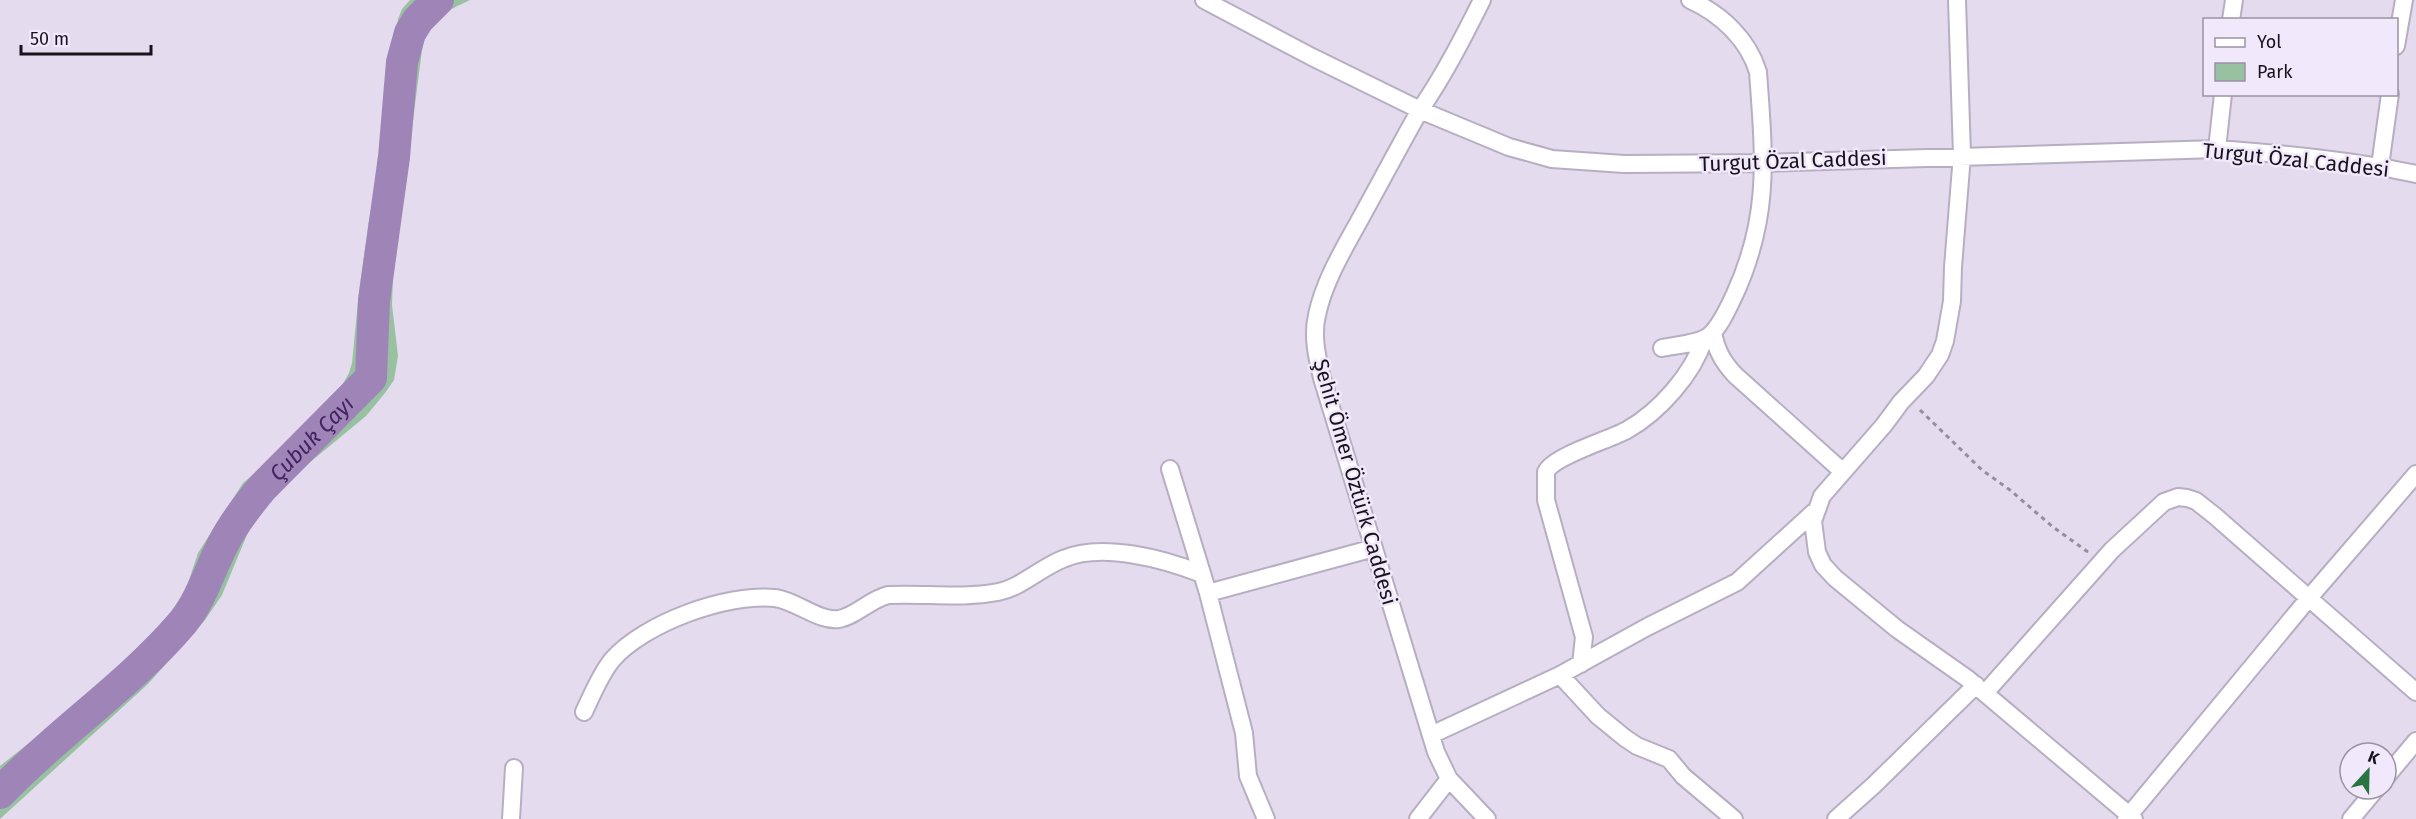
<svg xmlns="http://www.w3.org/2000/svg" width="2416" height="819" viewBox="0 0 2416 819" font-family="'Fira Sans',sans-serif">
<rect width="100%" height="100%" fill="#e4dbef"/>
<path fill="#97c1a0" d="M410,0H470C447,11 432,17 423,42L393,277L392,305L398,356L394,380L385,393L366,416L286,482L265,505L249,530L222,595L205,620L148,684L0,819V766L87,697L176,609L182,601L198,553L243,483L274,457L336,396L349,373L352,363L359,291L369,220L389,119L390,69L398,19L402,9Z"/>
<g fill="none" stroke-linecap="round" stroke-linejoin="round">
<path stroke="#9f85b7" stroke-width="32" id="s1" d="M0,793C58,732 129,686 183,622C201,600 210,569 223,544C233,524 247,506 262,488L371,378L374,301L394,157L402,62L410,33L418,20L438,0"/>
<g stroke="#b8aec2" stroke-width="20">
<path id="minor" d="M1204,0L1312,57L1420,110L1509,147L1552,159L1624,164L1764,163L2217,149C2283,154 2351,160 2416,174
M1482,0C1463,38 1444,75 1420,110C1399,147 1379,185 1358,223C1342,252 1324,282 1317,315C1312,336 1317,357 1322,378L1436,752L1449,779L1487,819
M1957,0L1962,155L1953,267L1952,301L1945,341L1940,355L1926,376L1901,402L1884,425L1822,496L1813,521L1817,552L1823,565L1835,578L1897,629L1968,679L2134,819
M2231,20L2234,0
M2396,46L2404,0
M2217,149L2223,94
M2380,166L2390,94
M1713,332C1716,350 1723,362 1735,375L1842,471
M1662,348C1676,345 1700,344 1710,335C1721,325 1728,308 1734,296C1771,216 1764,156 1758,72C1748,39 1721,14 1690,0
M1170,469L1208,593L1244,733L1248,776L1266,819
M1208,593L1374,548
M1581,664L1584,637L1546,500V472C1553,456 1609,440 1627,430C1659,412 1693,374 1704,339
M1560,675L1598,716L1625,738L1637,746L1669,759L1683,776L1734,819
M1985,693L2112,550L2164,502L2178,497L2187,498L2196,501L2215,516L2416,692
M584,712C592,695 600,675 612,660C644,623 727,593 775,598C797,601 819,622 839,619C856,616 869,600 888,595C924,593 961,599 998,592C1022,587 1040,568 1063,559C1102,542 1164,559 1202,574
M1431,735L1560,675L1647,627L1737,582L1814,512
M2386,777L2416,741
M511,819L514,768
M1418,819L1449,779
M1836,819L1874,785L1976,685
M2126,819L2309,598L2416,474
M2351,819L2376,789"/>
</g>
<path stroke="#958e9d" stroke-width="3" stroke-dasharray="4.5 4.5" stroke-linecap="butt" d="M1920,410L1982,470L2010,490L2053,527L2088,552"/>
<use href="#minor" stroke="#fff" stroke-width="16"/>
</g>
<g text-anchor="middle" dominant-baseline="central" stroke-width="5" stroke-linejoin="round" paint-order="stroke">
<g font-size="21" fill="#17131a" stroke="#f2e8fc">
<text transform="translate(2296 160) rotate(6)">Turgut Özal Caddesi</text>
<text transform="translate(1793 161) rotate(-2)">Turgut Özal Caddesi</text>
<text transform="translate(1355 482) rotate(74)">Şehit Ömer Öztürk Caddesi</text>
</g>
<g font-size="22" font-style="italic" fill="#44215f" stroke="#f2e8fc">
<text stroke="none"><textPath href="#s1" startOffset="477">Çubuk Çayı</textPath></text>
</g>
</g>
<rect x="2203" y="18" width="195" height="78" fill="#f2e8fc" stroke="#9a93a2" stroke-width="1.5"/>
<rect x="2215" y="38" width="30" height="9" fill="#ffffff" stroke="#9a93a2" stroke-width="1.5"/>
<text x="2257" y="48" font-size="18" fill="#17131a">Yol</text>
<rect x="2215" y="63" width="30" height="18" fill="#97c1a0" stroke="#9a93a2" stroke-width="1.5"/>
<text x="2257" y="78" font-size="18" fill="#17131a">Park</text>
<g transform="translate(2368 771) rotate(22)"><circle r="28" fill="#f2e8fc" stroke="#9a93a2" stroke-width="1.5"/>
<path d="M0-4.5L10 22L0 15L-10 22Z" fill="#2a7442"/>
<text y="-9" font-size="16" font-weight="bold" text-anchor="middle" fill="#17131a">K</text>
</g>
<path d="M21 45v9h130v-9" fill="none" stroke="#17131a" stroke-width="3"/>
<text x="30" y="45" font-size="18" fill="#17131a" stroke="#f2e8fc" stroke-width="4.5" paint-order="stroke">50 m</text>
</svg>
